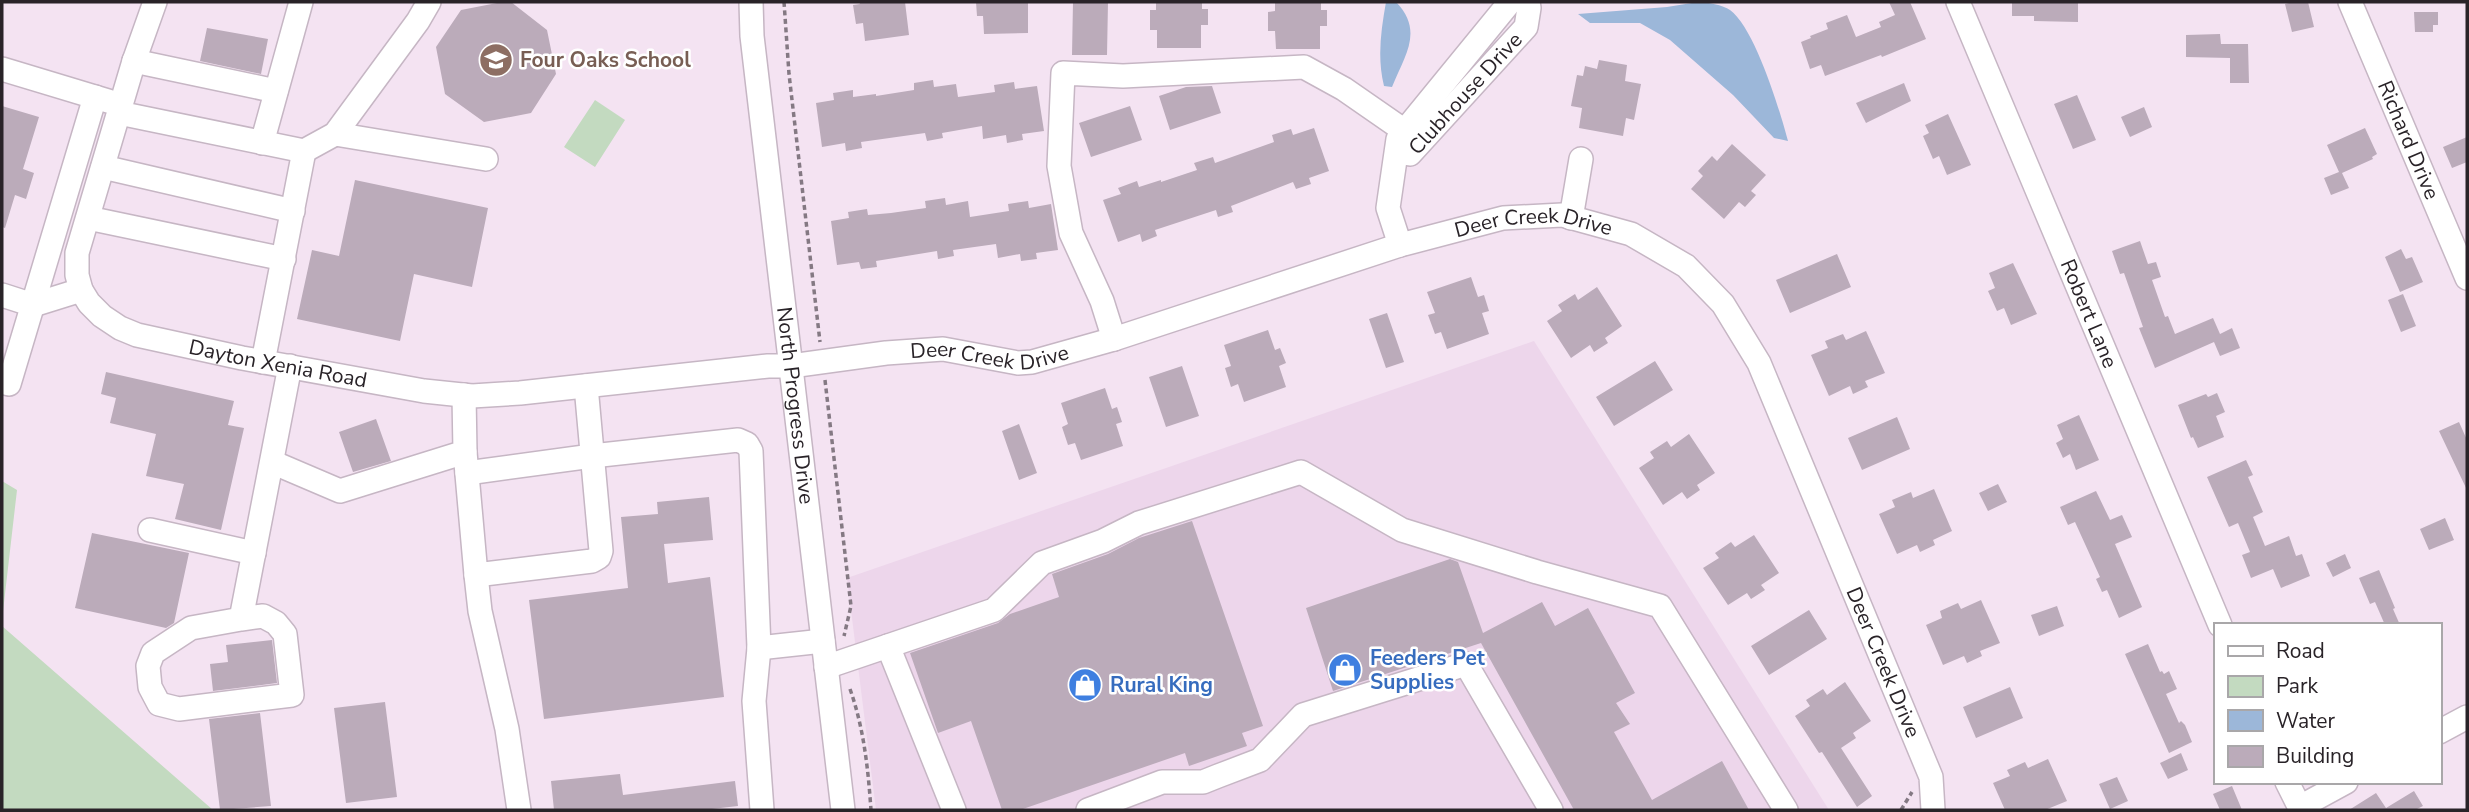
<svg xmlns="http://www.w3.org/2000/svg" width="2469" height="812" viewBox="0 0 2469 812" font-family="'Nunito Sans',sans-serif">
<rect width="100%" height="100%" fill="#f4e3f2"/>
<path fill="#edd6eb" d="M1534,341L1829,810H876L847,578Z"/>
<path fill="#c3dac0" d="M595,100L625,120L595,167L564,147Z
M2,481L17,490L2,620Z
M2,626L213,810H2Z"/>
<path fill="#9cb7d9" d="M1386,2H1396C1424,31 1405,55 1392,87L1384,86C1377,58 1381,30 1386,2Z
M1698,2C1707,2 1723,5 1730,10C1755,28 1780,111 1788,141L1774,138L1733,95L1670,40L1640,23H1590L1578,14L1667,7Z"/>
<path fill="#bbabba" d="M502,2H511L547,30L556,74L531,113L484,122L445,94L436,47L461,10Z
M859,2H905L909,35L865,41L863,23L856,24L853,5L860,4Z
M976,2H1028V33L984,34L983,16H977Z
M1073,2H1108L1107,55H1072Z
M1156,2H1202V9H1208V25H1201V48H1157V30H1150V10H1156Z
M1275,2H1321V10H1327V26H1320V49H1276L1275,31H1268V12L1275,11Z
M1889,2H1910L1926,39L1882,57L1881,55L1825,76L1821,65L1810,69L1801,42L1811,38L1810,36L1828,29L1826,23L1847,15L1856,37L1881,27L1879,22L1895,15Z
M2012,2H2078V22L2034,21V16H2012Z
M2293,2H2308L2314,27L2292,32L2285,4Z
M2414,12H2438V25H2433V32H2415Z
M207,28L268,39L261,74L200,61Z
M2220,34L2221,44H2248L2249,83H2230V58L2186,57V35Z
M1599,60L1627,65L1625,81L1641,84L1634,120L1626,118L1623,136L1579,128L1582,108L1571,106L1577,75L1583,76L1585,66L1597,69Z
M933,80L934,87L956,84L958,97L995,92L994,85L1014,82L1015,89L1037,86L1044,131L1022,134L1023,140L1007,143L1006,135L983,139L982,126L942,133L943,138L927,141L925,133L861,142L862,148L846,151L845,143L822,147L816,103L834,100L833,93L853,90V97L876,94V96L914,90V83Z
M1904,83L1911,101L1866,123L1856,103Z
M1212,86L1221,113L1170,130L1159,96L1186,87Z
M2077,95L2096,140L2073,149L2054,104Z
M2,106L39,117L23,169L34,173L26,199L15,195L5,228L2,227Z
M1130,106L1142,140L1091,157L1079,123Z
M2144,107L2152,127L2130,137L2121,117Z
M1948,114L1971,165L1947,175L1939,156L1933,159L1923,136L1929,133L1925,125Z
M1314,128L1329,171L1309,178L1311,184L1296,189L1293,182L1231,206L1233,212L1218,217L1216,210L1155,230L1157,236L1142,242L1140,234L1118,242L1103,200L1121,194L1118,188L1137,181L1139,187L1161,180V182L1197,170L1194,163L1213,157L1215,163L1274,142L1272,135L1291,129L1293,135Z
M2365,128L2377,154L2372,157L2373,159L2342,173L2349,188L2331,195L2324,178L2339,172L2327,145Z
M2467,137V162L2452,168L2443,147Z
M1732,144L1766,175L1751,191L1756,195L1745,207L1739,202L1724,219L1691,189L1703,176L1698,171L1712,156L1717,161Z
M355,180L488,208L472,287L414,274L400,341L297,319L312,250L339,256Z
M945,198L946,205L968,201L970,217L1009,211L1008,204L1028,201L1029,208L1051,204L1058,250L1036,253L1037,259L1021,261L1020,254L998,258L996,244L953,250L954,256L938,259L937,251L876,261L877,267L861,269L859,262L837,265L831,221L849,218L848,212L867,209L868,215L891,213L926,208L925,201Z
M2140,241L2148,264L2156,262L2161,277L2152,280L2165,317L2168,316L2175,334L2213,318L2220,334L2232,328L2240,348L2220,356L2214,342L2155,368L2139,328L2143,327L2124,273L2120,274L2112,251Z
M2401,249L2406,259L2412,257L2423,282L2400,292L2385,257Z
M1837,254L1851,287L1790,313L1776,280Z
M2013,263L2037,314L2011,325L2004,308L1997,311L1988,291L1995,288L1989,273Z
M1471,277L1478,297L1484,295L1489,311L1482,313L1489,334L1447,349L1441,332L1435,334L1428,315L1435,313L1427,292Z
M1597,287L1622,326L1605,338L1608,343L1594,352L1590,345L1571,358L1547,321L1562,311L1558,305L1575,294L1578,300Z
M2403,294L2416,326L2401,332L2388,300Z
M1387,313L1404,362L1386,368L1369,319Z
M1268,330L1275,350L1280,348L1286,363L1279,366L1286,387L1244,402L1238,384L1231,387L1225,368L1231,366L1224,345Z
M1866,331L1885,373L1865,381L1868,387L1853,394L1850,386L1829,396L1811,355L1828,348L1825,341L1843,334L1846,340Z
M1655,361L1673,390L1614,426L1596,397Z
M1182,366L1199,416L1166,427L1149,377Z
M106,372L234,401L228,425L244,428L221,530L175,519L184,484L146,476L156,434L110,423L116,398L101,394Z
M1105,388L1112,409L1117,407L1122,422L1116,424L1123,446L1081,460L1075,443L1068,445L1062,427L1068,424L1061,403Z
M2217,393L2225,412L2216,416L2224,437L2198,448L2193,437L2191,438L2178,405L2206,394L2208,397Z
M2079,415L2099,460L2076,470L2070,454L2063,458L2056,443L2063,439L2057,425Z
M1897,417L1910,449L1862,470L1848,438Z
M376,419L391,461L353,472L339,432Z
M2459,422L2467,440V490L2439,431Z
M1019,424L1037,473L1019,480L1002,431Z
M1689,434L1715,473L1697,485L1700,490L1687,499L1682,492L1663,505L1639,468L1654,458L1650,452L1667,441L1671,447Z
M2246,460L2253,475L2248,477L2263,512L2253,517L2265,546L2289,536L2296,556L2302,554L2310,576L2281,588L2273,569L2251,578L2242,555L2250,552L2238,523L2229,527L2207,477Z
M1998,484L2007,502L1988,511L1979,493Z
M1934,489L1952,531L1933,540L1935,545L1920,552L1917,545L1897,554L1879,514L1895,507L1892,500L1911,492L1913,498Z
M2096,491L2110,520L2122,515L2132,537L2115,544L2142,607L2119,618L2107,590L2102,592L2096,579L2100,577L2075,522L2068,525L2060,507Z
M709,497L713,540L664,544L668,583L710,577L724,697L544,719L529,600L628,588L621,517L658,514L657,502Z
M2445,518L2454,540L2429,550L2420,529Z
M1192,521L1263,726L1242,733L1247,746L1189,766L1185,753L1020,810H1002L971,721L938,733L910,653L998,623L1010,614L1059,597L1052,574L1108,554L1139,538Z
M92,533L189,553L174,623L166,628L75,608Z
M1754,535L1779,573L1761,585L1765,590L1751,599L1747,593L1728,605L1703,568L1719,558L1715,553L1731,542L1735,547Z
M2345,554L2351,568L2333,577L2326,563Z
M1450,559L1458,562L1483,633L1542,602L1555,626L1588,608L1635,693L1616,703L1630,724L1614,732L1652,800L1722,761L1749,810H1574L1481,643L1333,691L1306,608Z
M2379,570L2395,608L2393,609L2400,625H2385L2375,602L2370,604L2359,578Z
M1981,600L2000,643L1980,651L1982,656L1967,663L1964,656L1943,665L1926,625L1942,618L1940,611L1958,603L1961,609Z
M2057,606L2064,626L2039,636L2031,615Z
M1809,610L1827,639L1769,675L1751,646Z
M272,640L277,683L213,691L210,664L228,662L226,645Z
M2148,644L2160,672L2162,671L2164,674L2169,671L2177,689L2166,694L2179,723L2181,721L2185,725L2192,742L2169,753L2125,654Z
M1845,682L1871,721L1853,733L1856,738L1841,748L1872,796L1857,807L1822,752L1819,753L1795,716L1810,706L1806,700L1823,689L1827,695Z
M2010,687L2023,718L1976,738L1963,707Z
M385,702L397,797L346,803L334,708Z
M260,713L271,806L220,810L209,719Z
M2181,753L2188,770L2168,779L2160,763Z
M2048,759L2067,801L2045,810H2005L1993,783L2010,776L2007,770L2025,762L2028,768Z
M620,774L623,795L735,781L738,806L703,810H554L551,781Z
M2117,777L2128,801L2110,809L2099,784Z
M2232,786L2242,810H2220L2213,794Z
M2414,791L2423,806L2415,810H2349L2376,793L2386,808Z"/>
<g fill="none" stroke-linecap="round" stroke-linejoin="round">
<g stroke="#c6b6c4" stroke-width="26">
<g id="minor">
<path id="s1" d="M155,2L134,61L77,253V275L81,290L89,303L102,316L120,328L137,335L242,358L424,391L472,396L520,393L768,366H791L886,353L943,349L1018,363L1032,362L1114,339L1400,245L1503,218L1562,215L1631,234L1686,266L1723,304L1759,363L1931,777L1933,810"/>
<path id="s2" d="M751,2L752,36L843,810"/>
<path id="s3" d="M1958,2L2220,625"/>
<path id="s4" d="M2350,2L2467,278"/>
<path d="M134,61L276,91"/>
<path d="M2,69L108,101"/>
<path d="M119,113L304,151L263,362"/>
<path d="M335,134L486,159"/>
<path d="M262,143L301,2"/>
<path d="M304,151L335,134L418,21L429,2"/>
<path id="s5" d="M1410,154L1526,27L1529,8L1528,2"/>
<path d="M103,167L293,211"/>
<path d="M88,218L284,259"/>
<path d="M1571,218L1581,159"/>
<path d="M1400,245L1388,208L1398,139L1510,2"/>
<path d="M2,295L33,305L81,290"/>
<path d="M1114,339L1102,301L1071,233L1059,166L1063,73L1123,76L1304,67L1344,89L1419,141"/>
<path d="M2,382L9,384L95,97"/>
<path d="M465,452L476,575L592,561L599,557L601,551L586,386"/>
<path d="M272,462L340,491L465,452L464,395"/>
<path d="M467,473L592,456L738,440L747,444L751,451L759,648L823,641"/>
<path d="M150,530L254,553"/>
<path d="M476,575L480,611L507,729L519,810"/>
<path d="M241,619L263,616L276,623L285,634L292,695L179,709L159,704L150,687L148,666L153,653L191,628L241,619L290,366"/>
<path d="M888,646L954,810"/>
<path d="M759,648L754,701L762,810"/>
<path d="M826,667L994,610L1042,563L1103,541L1139,523L1301,472L1402,530L1537,572L1660,606L1786,810"/>
<path d="M2439,732L2467,717"/>
<path d="M2287,782L2301,810"/>
<path d="M2300,807L2346,782"/>
<path d="M1088,810L1162,782H1203L1218,776L1260,760L1303,715L1466,664L1551,810"/>
</g>
</g>
<path stroke="#847983" stroke-width="3.5" stroke-dasharray="5 3.5" stroke-linecap="butt" d="M784,2L789,74L820,342
M825,380L851,606L844,636
M850,689C864,729 868,768 871,810
M1901,810L1912,792"/>
<use href="#minor" stroke="#fff" stroke-width="23"/>
</g>
<defs>
<g id="school-disc" transform="scale(1.75)"><circle r="9.5" fill="#8d6e63" stroke="#fff"/><path d="M0-5L7-2L0 1L-7-2ZM-4 1L0 2.5L4 1V4Q0 6-4 4Z" fill="#fff"/></g>
<g id="shop-disc" transform="scale(1.75)"><circle r="9.5" fill="#3f7fe0" stroke="#fff"/><path d="M-5-2.5h2.3a2.7 3.5 0 0 1 5.4 0H5L5.5 6h-11ZM-1.5-2.5h3a1.5 2.3 0 0 0-3 0Z" fill="#fff"/></g>
</defs>
<g fill-rule="evenodd">
<use href="#school-disc" x="496" y="60"/>
<use href="#shop-disc" x="1345" y="670"/>
<use href="#shop-disc" x="1085" y="685"/>
</g>
<g text-anchor="middle" dominant-baseline="central" stroke-width="5" stroke-linejoin="round" paint-order="stroke">
<g font-size="21" font-weight="bold" fill="#785e54" stroke="#fff" text-anchor="start">
<text x="520" y="60">Four Oaks School</text>
</g>
<g font-size="21" fill="#292328" stroke="#fff">
<text stroke="none"><textPath href="#s5" startOffset="82">Clubhouse Drive</textPath></text>
<text stroke="none"><textPath href="#s4" startOffset="150">Richard Drive</textPath></text>
<text stroke="none"><textPath href="#s1" startOffset="1802">Deer Creek Drive</textPath></text>
<text stroke="none"><textPath href="#s3" startOffset="338">Robert Lane</textPath></text>
<text stroke="none"><textPath href="#s1" startOffset="1236">Deer Creek Drive</textPath></text>
<text stroke="none"><textPath href="#s1" startOffset="518">Dayton Xenia Road</textPath></text>
<text stroke="none"><textPath href="#s2" startOffset="406">North Progress Drive</textPath></text>
<text stroke="none"><textPath href="#s1" startOffset="2412">Deer Creek Drive</textPath></text>
</g>
<g font-size="21" font-weight="bold" fill="#366cbe" stroke="#fff" text-anchor="start">
<text x="1370" y="658">Feeders Pet<tspan x="1370" dy="24">Supplies</tspan></text>
<text x="1110" y="685">Rural King</text>
</g>
</g>
<rect width="2469" height="812" fill="none" stroke="#292328" stroke-width="7"/>
<rect x="2214" y="623" width="228" height="161" fill="#ffffff" stroke="#a9a7a9" stroke-width="2"/>
<rect x="2228" y="646" width="35" height="10" fill="#ffffff" stroke="#a9a7a9" stroke-width="2"/>
<text x="2276" y="658" font-size="21" fill="#292328">Road</text>
<rect x="2228" y="676" width="35" height="21" fill="#c3dac0" stroke="#a9a7a9" stroke-width="2"/>
<text x="2276" y="693" font-size="21" fill="#292328">Park</text>
<rect x="2228" y="710" width="35" height="21" fill="#9cb7d9" stroke="#a9a7a9" stroke-width="2"/>
<text x="2276" y="728" font-size="21" fill="#292328">Water</text>
<rect x="2228" y="746" width="35" height="21" fill="#bbabba" stroke="#a9a7a9" stroke-width="2"/>
<text x="2276" y="763" font-size="21" fill="#292328">Building</text>
</svg>
